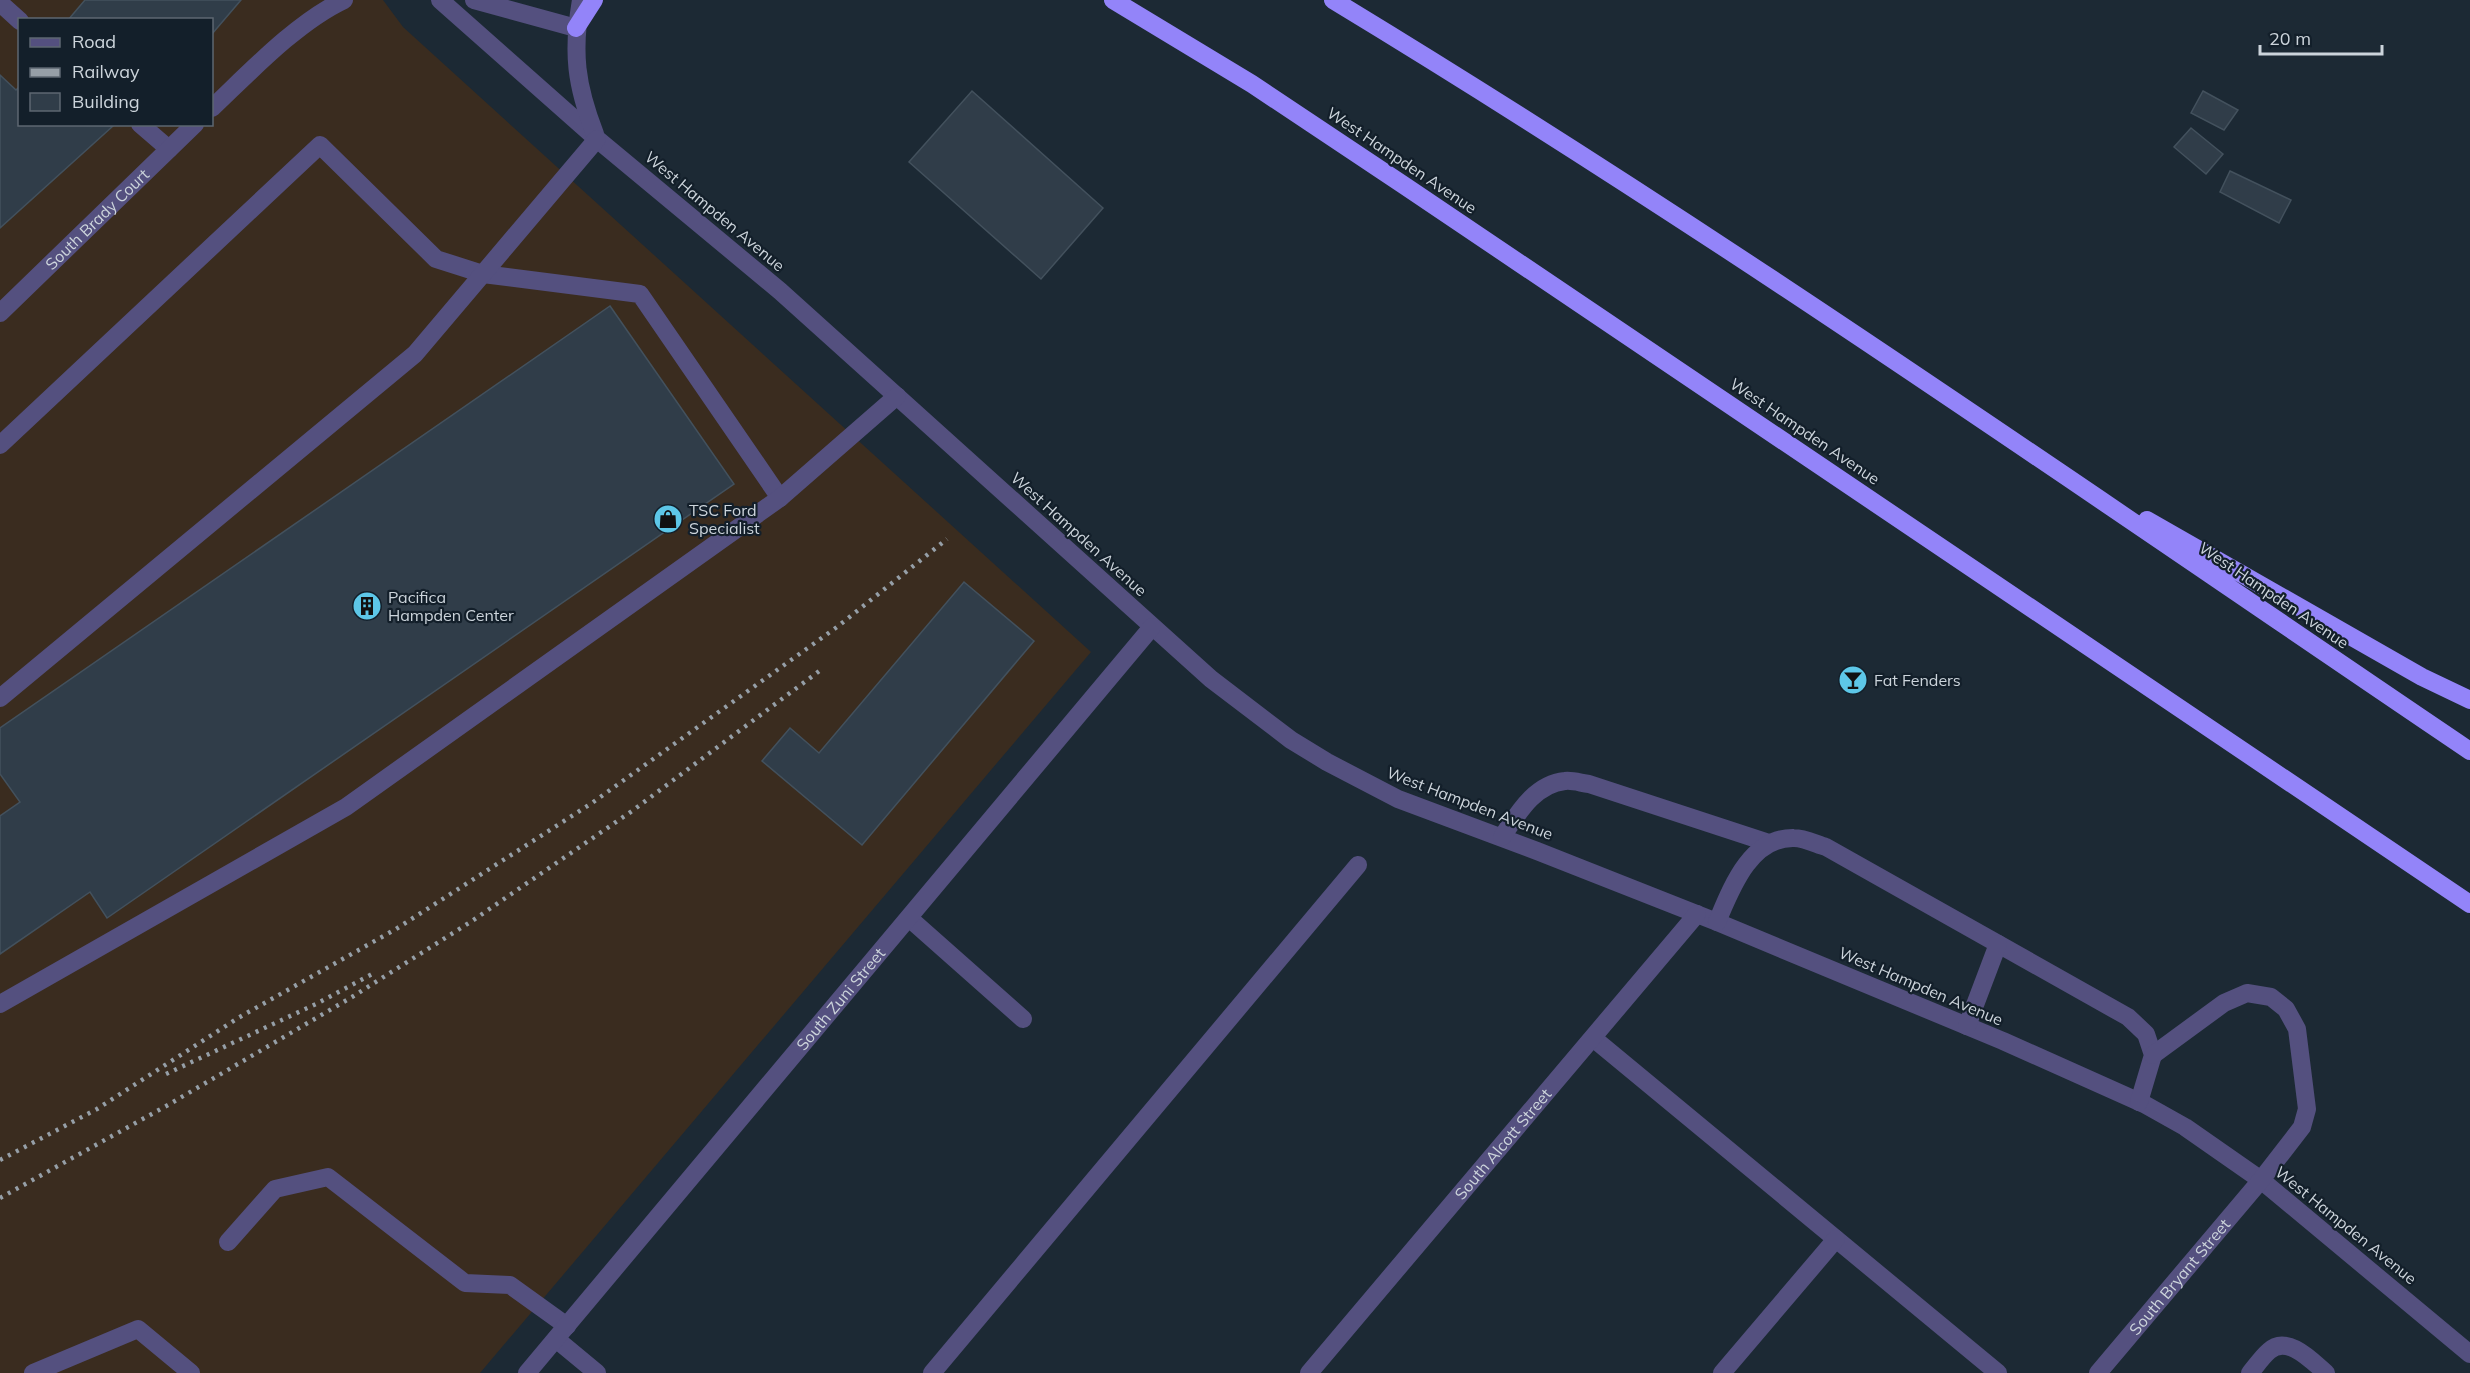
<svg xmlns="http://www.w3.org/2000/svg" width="2470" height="1373" viewBox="0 0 2470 1373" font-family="Mulish,sans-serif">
<rect width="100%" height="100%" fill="#1c2934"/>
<path fill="#3a2c1f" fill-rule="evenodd" d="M0,0H383L403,27L1091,652L480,1373H0ZM20,20H212V124H20Z"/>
<path fill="#303d49" stroke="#43515d" stroke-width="1.5" d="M85,0H241L212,34V20H68Z
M0,75L16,90L20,86V124L113,126L0,228Z
M972,91L1103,208L1041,279L909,162Z
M2203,91L2238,110L2224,130L2191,113Z
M2191,128L2223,154L2206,174L2174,147Z
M2230,171L2291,200L2279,223L2220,192Z
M610,306L734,484L107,918L90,892L0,954V816L20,802L0,774V728Z
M964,582L1034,641L862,845L762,761L790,728L819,753Z"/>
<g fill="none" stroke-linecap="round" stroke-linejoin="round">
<g stroke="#54507f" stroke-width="18">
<path d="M440,0L597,139L780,291L1211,679L1291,740L1327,762L1398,799L1537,851L1717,922L2003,1041L2144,1104L2185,1127L2261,1180L2470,1354"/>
<path d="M474,0L576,28"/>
<path d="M581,0C572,53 576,85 595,134"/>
<path d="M0,3L20,21"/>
<path d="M212,108C249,73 297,22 344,0"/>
<path d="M140,124L169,149"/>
<path id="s1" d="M0,313L195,124"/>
<path d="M0,445L320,145L436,259L483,274L640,294L780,498"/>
<path d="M0,698L415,354L597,139"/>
<path d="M1502,837C1517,815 1534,784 1565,781C1572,780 1581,783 1589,784L1769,843"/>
<path d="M909,918L1023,1019"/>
<path d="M1717,922C1731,889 1750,837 1794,838C1804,838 1816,844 1826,847L2128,1017L2146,1034L2153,1055L2139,1102"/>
<path d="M0,1004L346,807L780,498L897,396"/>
<path d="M1967,1026L1998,944"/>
<path d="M1593,1038L1998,1373"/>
<path d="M228,1242L275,1189L328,1177L465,1283L510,1285L567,1326"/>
<path d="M556,1339L597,1373"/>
<path d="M33,1373L138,1329L191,1373"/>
<path id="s2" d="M527,1373L1152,627"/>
<path d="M932,1373L1358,865"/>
<path id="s3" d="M1309,1373L1697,914"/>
<path d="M1722,1373L1836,1239"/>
<path id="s4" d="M2098,1373L2261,1180L2302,1127L2307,1109L2297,1029L2286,1009L2271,997L2247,993L2224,1003L2153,1055"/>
<path d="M2250,1373C2256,1366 2262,1357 2269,1351C2287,1334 2312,1361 2326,1373"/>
</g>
<path stroke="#9384f9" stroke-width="18" d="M1113,0L1252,84L1405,186L2470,904
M1333,0C1721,235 2094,497 2470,751
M576,28L594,0
M2147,520L2422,677L2470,700"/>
<path stroke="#969fa7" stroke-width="4.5" stroke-dasharray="3 6" stroke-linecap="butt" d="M166,1074L316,1004L376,972
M0,1160L97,1109L238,1018L396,929L592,803L837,627L947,539
M0,1198L168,1105L352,997L472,921L632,811L822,669"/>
</g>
<defs>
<g id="shop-disc" transform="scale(1.5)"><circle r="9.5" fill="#5dc7e8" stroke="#131f2a"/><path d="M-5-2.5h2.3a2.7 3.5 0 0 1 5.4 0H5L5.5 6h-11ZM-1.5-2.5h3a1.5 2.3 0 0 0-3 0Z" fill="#111"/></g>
<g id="building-disc" transform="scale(1.5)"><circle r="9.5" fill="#5dc7e8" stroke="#131f2a"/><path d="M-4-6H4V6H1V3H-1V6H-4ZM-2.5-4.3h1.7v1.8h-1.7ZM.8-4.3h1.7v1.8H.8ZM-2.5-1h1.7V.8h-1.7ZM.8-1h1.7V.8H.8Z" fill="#111"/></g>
<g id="bar-disc" transform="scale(1.5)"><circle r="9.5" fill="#5dc7e8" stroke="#131f2a"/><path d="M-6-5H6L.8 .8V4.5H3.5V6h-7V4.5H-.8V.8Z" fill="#111"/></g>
</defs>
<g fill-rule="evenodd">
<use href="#shop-disc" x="668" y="519"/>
<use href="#building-disc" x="367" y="606"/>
<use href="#bar-disc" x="1853" y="680"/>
</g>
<g text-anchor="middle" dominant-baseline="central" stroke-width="4.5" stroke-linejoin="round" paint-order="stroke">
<g font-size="16" fill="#ccd4db" stroke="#131f2a">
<text transform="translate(1402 160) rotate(34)">West Hampden Avenue</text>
<text transform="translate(715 211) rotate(40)">West Hampden Avenue</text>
<text stroke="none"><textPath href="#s1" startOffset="135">South Brady Court</textPath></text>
<text transform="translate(1805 431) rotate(34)">West Hampden Avenue</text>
<text transform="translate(1079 534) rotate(42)">West Hampden Avenue</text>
<text transform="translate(2274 595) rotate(34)">West Hampden Avenue</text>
<text transform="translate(1470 803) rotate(21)">West Hampden Avenue</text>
<text transform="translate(1921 986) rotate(23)">West Hampden Avenue</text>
<text stroke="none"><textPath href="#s2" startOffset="488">South Zuni Street</textPath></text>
<text stroke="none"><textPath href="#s3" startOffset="300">South Alcott Street</textPath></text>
<text transform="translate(2346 1225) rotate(39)">West Hampden Avenue</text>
<text stroke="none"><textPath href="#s4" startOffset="126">South Bryant Street</textPath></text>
</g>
<g font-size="16" fill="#ccd4db" stroke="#131f2a" text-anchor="start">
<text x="689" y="510">TSC Ford<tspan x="689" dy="18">Specialist</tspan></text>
<text x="388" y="597">Pacifica<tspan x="388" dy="18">Hampden Center</tspan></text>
<text x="1874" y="680">Fat Fenders</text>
</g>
</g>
<rect x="18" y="18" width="195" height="108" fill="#131f2a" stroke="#5d6771" stroke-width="1.5"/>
<rect x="30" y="38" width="30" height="9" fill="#54507f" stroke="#5d6771" stroke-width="1.5"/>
<text x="72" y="48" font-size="18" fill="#ccd4db">Road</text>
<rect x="30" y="68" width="30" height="9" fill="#969fa7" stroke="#5d6771" stroke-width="1.5"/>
<text x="72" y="78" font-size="18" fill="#ccd4db">Railway</text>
<rect x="30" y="93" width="30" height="18" fill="#303d49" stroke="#5d6771" stroke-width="1.5"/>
<text x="72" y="108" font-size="18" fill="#ccd4db">Building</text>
<path d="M2260 45v9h122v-9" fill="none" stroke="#ccd4db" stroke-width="3"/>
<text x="2269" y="45" font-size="18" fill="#ccd4db" stroke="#131f2a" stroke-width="4.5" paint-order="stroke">20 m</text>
</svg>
